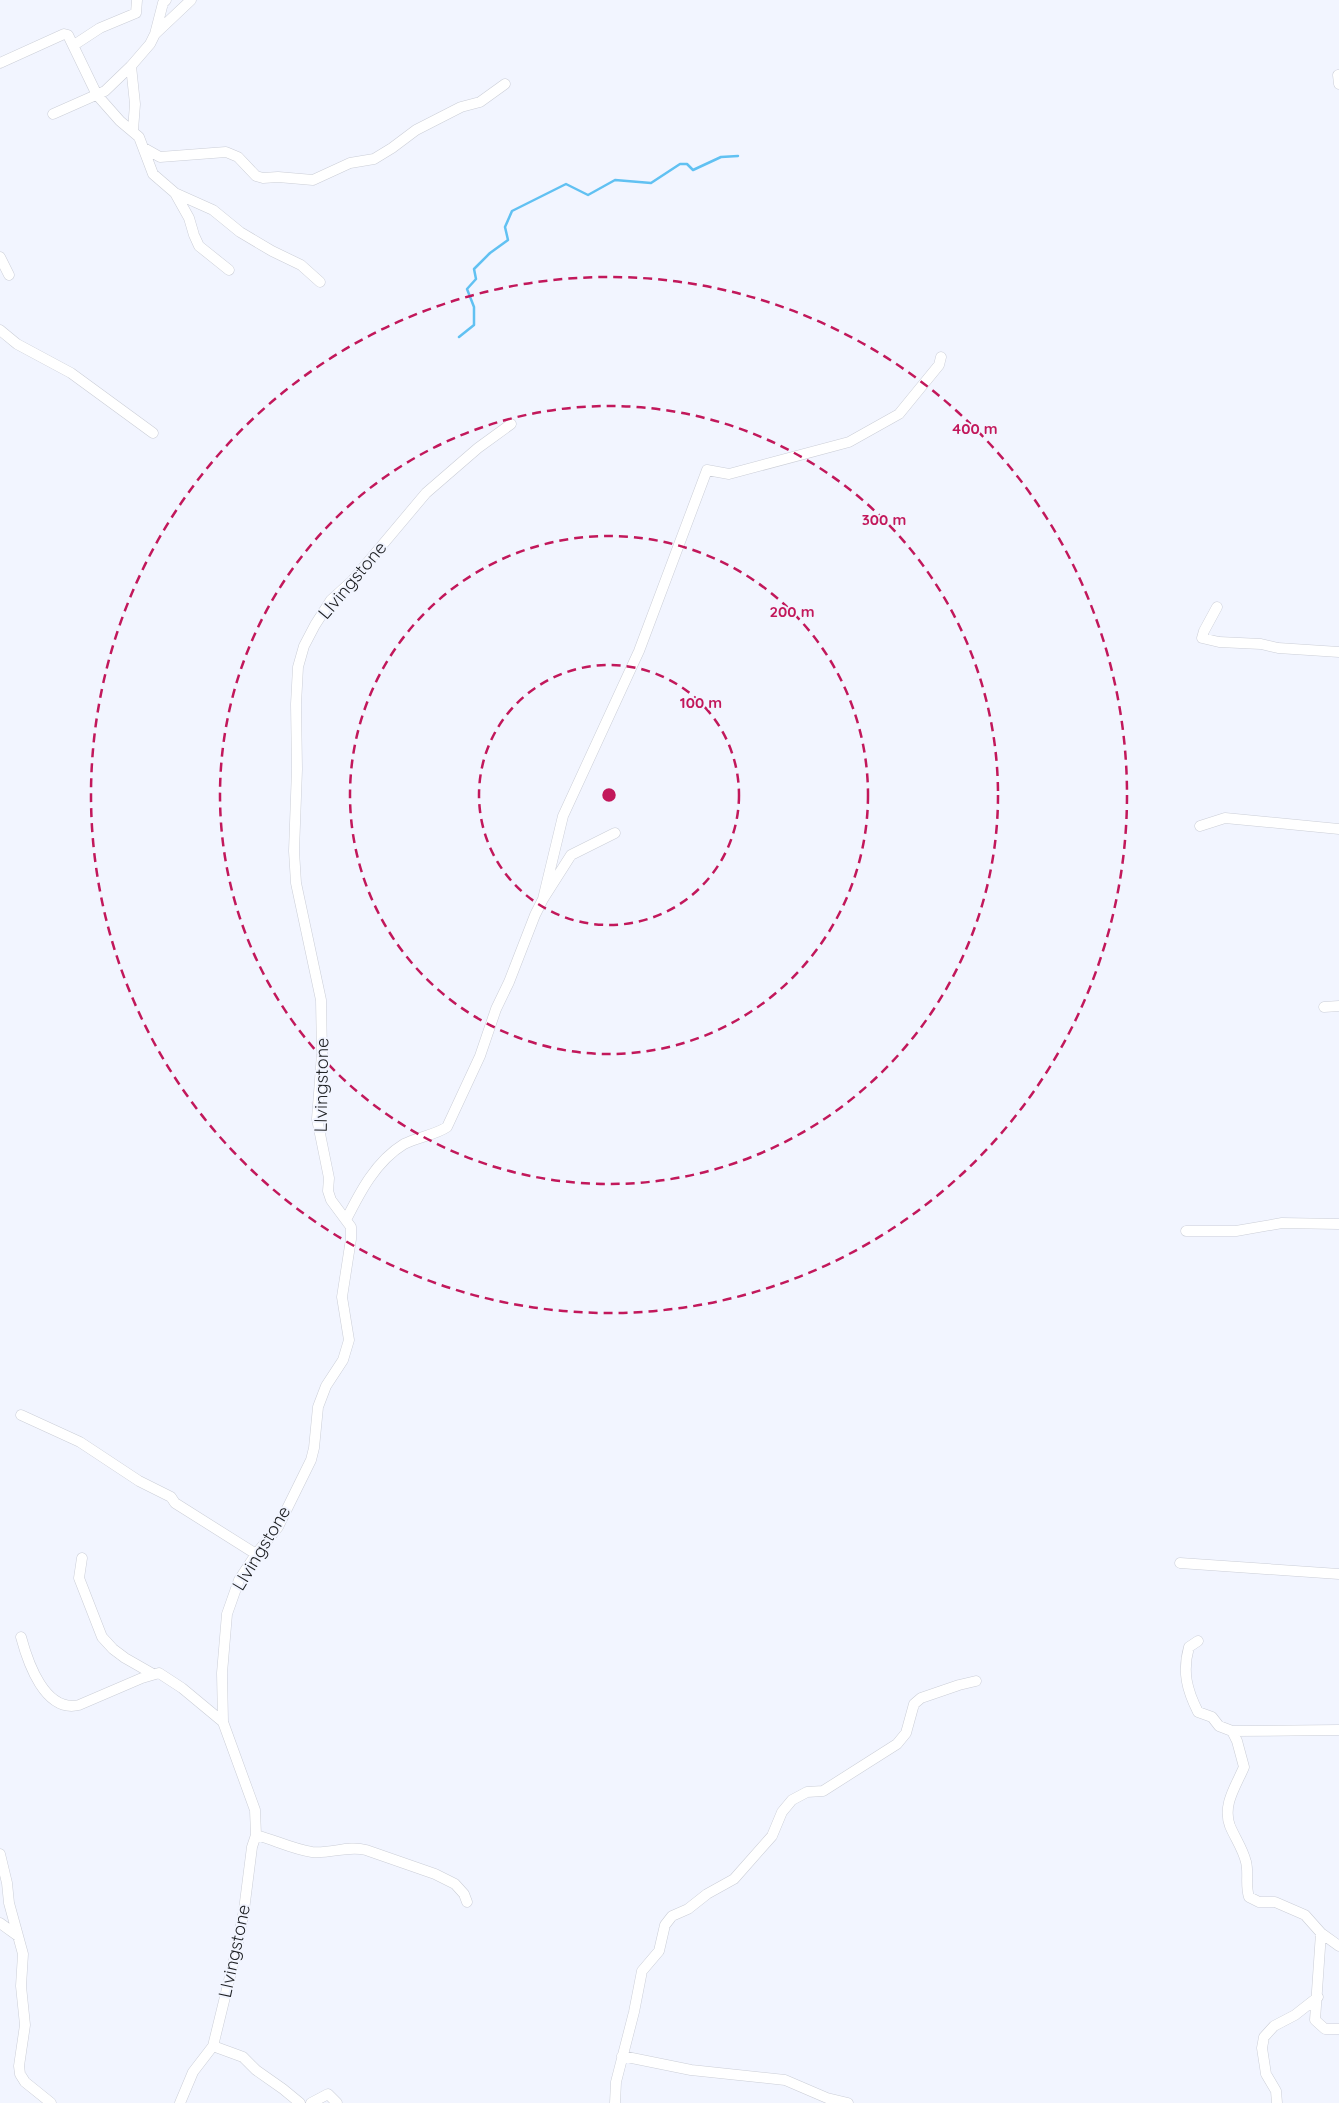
<svg xmlns="http://www.w3.org/2000/svg" width="1339" height="2103" viewBox="0 0 1339 2103" font-family="Quicksand,sans-serif">
<rect width="100%" height="100%" fill="#f2f5ff"/>
<g fill="none" stroke-linecap="round" stroke-linejoin="round">
<path stroke="#61c1f2" stroke-width="2.5" d="M459,337L474,325V307L467,289L476,279L474,269L490,253L508,240L505,227L512,211L566,184L588,195L615,180L651,183L680,164H687L693,170L721,157L738,156"/>
<g stroke="#cbced7" stroke-width="11">
<path id="street" d="M155,34L163,3L166,0
M74,45L100,28L136,13L137,0
M0,63L64,34L68,35L97,95L120,121L139,137L153,174L175,193L213,210L240,232L272,251L301,265L320,282
M131,66L135,104L133,130
M1338,75L1339,84
M53,114L105,91L131,66L150,44L155,34L191,0
M144,148L160,157L226,152L238,157L256,176L263,178L278,177L313,180L350,163L374,159L392,148L416,130L461,107L480,102L505,84
M175,193L189,218L194,235L199,246L229,270
M0,257L9,275
M0,330L17,344L71,373L153,433
M1217,607L1204,631L1202,638L1219,642L1261,644L1278,648L1339,652
M1200,826L1225,818L1339,829
M543,899L563,816L639,651L707,470L729,474L849,442L899,414L939,365L941,357
M1324,1007L1339,1006
M346,1220C360,1192 376,1161 404,1144C418,1137 435,1135 447,1127L480,1056L496,1009L509,982L535,915L543,899L571,855L615,833
M1186,1231H1236L1282,1223L1339,1224
M21,1415L80,1442L139,1481L171,1497L175,1503L256,1554
M82,1558L79,1578L102,1637L113,1649L125,1658L153,1674
M1180,1563L1339,1574
M21,1637C28,1663 45,1713 79,1705L142,1678L159,1673L182,1688L223,1722
M1198,1641L1189,1647C1182,1672 1187,1690 1198,1712L1212,1717L1219,1726L1232,1731L1237,1741L1244,1767C1236,1786 1222,1805 1230,1826C1235,1838 1243,1849 1246,1862C1249,1873 1245,1885 1249,1897L1259,1902H1275L1305,1915L1321,1933L1339,1946
M1232,1731L1339,1730
M256,1835C275,1840 292,1849 312,1852C331,1854 348,1845 366,1850L435,1874L455,1884L464,1894L467,1902
M0,1854L7,1883L9,1903L23,1954L21,1986L25,2025L19,2066L20,2074L25,2082L51,2103
M0,1923L18,1936
M1321,1933L1315,2020L1325,2029H1339
M213,2046L243,2057L256,2070L283,2089L300,2103
M622,2056L691,2070L785,2080L827,2098L848,2103
M180,2103L193,2072L213,2046L236,1952L244,1910L252,1847L256,1835L255,1810L223,1722L222,1673L227,1614L239,1580L256,1554L278,1527L311,1460L314,1448L318,1407L326,1386L343,1360L349,1340L342,1297L351,1239V1227L331,1200L328,1191L329,1178L317,1119L322,1054L321,1000L296,883L294,851L297,769L296,704L298,667L304,646L315,625L331,600L352,581L426,493L478,448L511,424
M311,2103L328,2094L337,2103
M615,2103L616,2082L634,2012L642,1971L659,1951L665,1925L672,1916L688,1909L707,1894L734,1879L772,1836L782,1812L792,1800L807,1792L823,1791L897,1744L906,1733L914,1704L921,1698L959,1685L976,1681
M1277,2103L1276,2091L1266,2074L1262,2048L1264,2037L1274,2026L1295,2015L1318,1997"/>
</g>
<use href="#street" stroke="#fff" stroke-width="10"/>
</g>
<g fill="none" stroke="#c2185b" stroke-width="2.5" stroke-dasharray="9 6">
<circle cx="609" cy="795" r="130"/>
<circle cx="609" cy="795" r="259"/>
<circle cx="609" cy="795" r="389"/>
<circle cx="609" cy="795" r="518"/>
</g>
<g text-anchor="middle" dominant-baseline="central" stroke-width="4" stroke-linejoin="round" paint-order="stroke">
<g font-size="18" fill="#212326" stroke="#f2f5ff">
<text transform="translate(352 580) rotate(-50)">LIvingstone</text>
<text transform="translate(321 1085) rotate(-89)">LIvingstone</text>
<text transform="translate(261 1548) rotate(-59)">LIvingstone</text>
<text transform="translate(234 1951) rotate(-78)">LIvingstone</text>
</g>
</g>
<circle cx="609" cy="795" r="8" fill="#c2185b" stroke="#f2f5ff" stroke-width="2.5"/>
<g font-size="15" text-anchor="middle" font-weight="bold" fill="#c2185b" stroke="#f2f5ff" stroke-width="4" stroke-linejoin="round" paint-order="stroke">
<text x="975" y="434">400 m</text>
<text x="884" y="525">300 m</text>
<text x="792" y="617">200 m</text>
<text x="701" y="708">100 m</text>
</g>
</svg>
